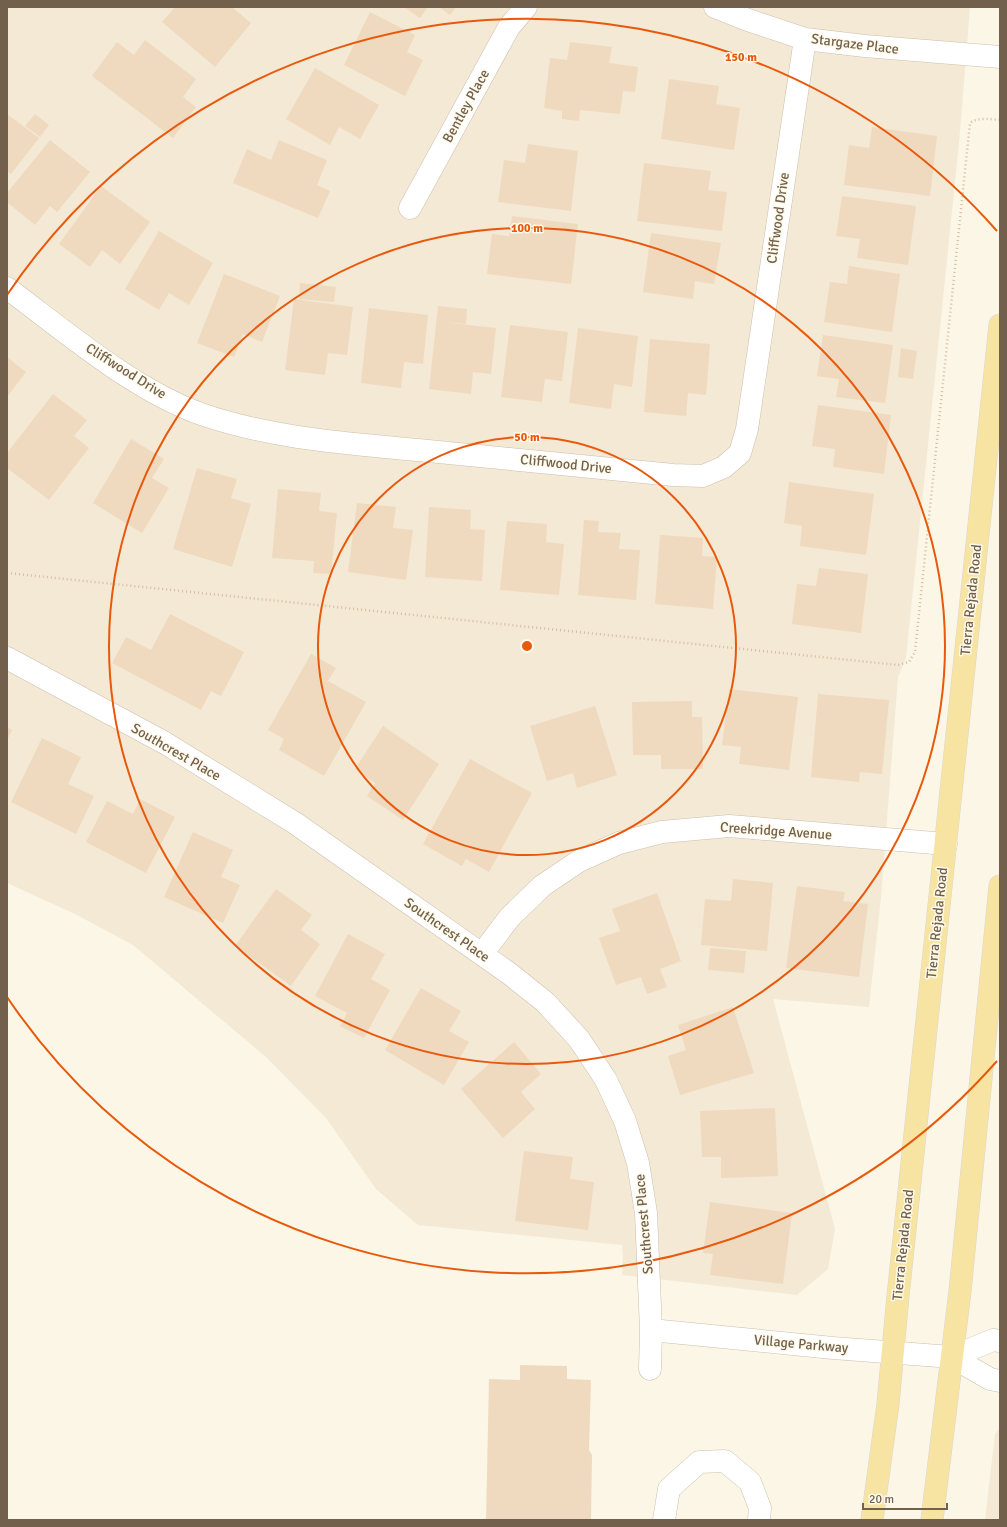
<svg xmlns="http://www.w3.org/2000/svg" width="1007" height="1527" viewBox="0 0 1007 1527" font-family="Signika,sans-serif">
<rect width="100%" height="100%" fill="#fbf6e6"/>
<path fill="#f3e9d5" d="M7,7H970L959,143L906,658L898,677L881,897L869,1007L773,999L835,1229L828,1269L797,1295L622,1275L623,1257L622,1245L418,1225L376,1189L326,1118L266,1057L133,945L75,914L7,883Z
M1000,1428V1520H985L995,1434Z"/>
<path fill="#efdabf" d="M175,7H232L251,23L215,67L162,22Z
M404,7H428L420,18Z
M439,7H456L450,15Z
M370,12L415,35L407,52L423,60L405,96L344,65Z
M145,40L196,79L183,97L196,107L173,138L92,76L117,42L134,55Z
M570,42L612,47L609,63L638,67L635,92L623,91L620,114L580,110L579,121L562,119V111L544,108L550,58L567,60Z
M315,68L379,105L360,139L339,127L330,145L286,119Z
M669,79L719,86L716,104L740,108L734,150L661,139Z
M7,114L39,138L11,174L7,171Z
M35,114L49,125L40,137L25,126Z
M872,127L937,136L930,196L844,185L849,145L869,148Z
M50,140L90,172L57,212L50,206L35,225L7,202V193Z
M279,140L327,160L317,185L330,191L318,218L233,183L247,149L271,160Z
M528,144L578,151L571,211L498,202L504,160L525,163Z
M644,163L711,171L708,190L727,192L722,231L637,221Z
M101,186L150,222L120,264L102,250L90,267L59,244Z
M842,196L916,206L908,265L857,258L860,239L836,236Z
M512,216L578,224L571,284L487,274L492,234L509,236Z
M159,231L213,263L189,305L169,293L159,310L125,289Z
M651,233L721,243L714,284L695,281L693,299L643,292Z
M849,266L900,274L892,332L824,322L830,282L847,284Z
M224,274L280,296L262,342L243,334L234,357L197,343Z
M300,283L336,287L334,302L299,299Z
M294,299L353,307L347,355L328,353L325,375L285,370Z
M438,306L467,309L466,324L441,322L496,328L491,374L473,372L471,394L429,389Z
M369,308L428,315L423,364L404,362L401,388L361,383Z
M510,325L568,332L562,381L545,379L542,402L501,397Z
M578,328L638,336L632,387L614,384L611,409L569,403Z
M823,335L893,345L885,403L836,397L839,379L817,376Z
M650,339L710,344L706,395L688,393L686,416L644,412Z
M901,348L917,351L913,379L898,377Z
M7,357L26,372L7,397Z
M53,394L87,420L74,436L89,448L49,500L7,468V453Z
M818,405L891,415L884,474L833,467L835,449L812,446Z
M131,439L164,459L152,478L169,488L142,533L93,503Z
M197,468L237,479L231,498L251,504L232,567L173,549Z
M789,482L874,494L866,555L800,546L802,526L784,523Z
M278,489L321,493L319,511L337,513L331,574L313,573L314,561L272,558Z
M357,503L396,507L393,528L413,530L406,580L348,572Z
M429,507L471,510L470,529L485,530L482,581L425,577Z
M584,520L599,521L598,532L621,533L619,549L640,550L636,600L578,595Z
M507,521L547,524L546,542L564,544L559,595L500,590Z
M660,535L703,538L702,556L717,557L713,609L655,604Z
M819,568L868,574L861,633L792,624L797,584L816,586Z
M170,614L244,652L221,696L211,691L201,710L112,663L126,637L151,650Z
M311,654L336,668L328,681L366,702L324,776L279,750L284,739L268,730Z
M729,689L798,697L789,770L739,764L741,747L722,745Z
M818,694L889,700L882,774L860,772L859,782L811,777Z
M692,701V717H702L703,769H661V755H633L632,702Z
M595,706L617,775L577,788L573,773L547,781L530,726Z
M383,726L439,764L403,820L367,796L375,783L355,769Z
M7,727L12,730L7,740Z
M42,738L81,757L68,784L94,796L76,834L11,802Z
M470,759L532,793L489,872L466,859L462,866L423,844Z
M140,799L175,817L146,873L86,842L107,801L133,814Z
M193,832L233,850L221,877L240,885L223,923L164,897Z
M733,879L773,883L767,951L701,945L705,899L731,901Z
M797,886L845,892L843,901L868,904L859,977L786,968Z
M276,889L312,915L301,930L320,944L291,986L235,946Z
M657,893L681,961L660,969L667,987L647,994L641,977L616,985L599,938L620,931L612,909Z
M348,934L385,954L371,979L390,990L364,1038L340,1026L347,1013L315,996Z
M710,948L746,951L744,973L708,970Z
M421,988L461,1011L449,1031L469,1042L444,1085L385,1050Z
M733,1007L754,1073L680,1095L668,1056L686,1050L678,1025Z
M514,1042L541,1074L521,1092L535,1109L503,1138L461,1089Z
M775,1108L778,1176L721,1178V1157H702L700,1111Z
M524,1151L573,1157L570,1179L594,1182L588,1230L515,1221Z
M710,1202L792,1213L783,1284L710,1275L713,1254L703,1253Z
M520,1365L567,1366V1379L591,1380L589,1450L592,1455L591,1520H486L489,1379L520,1380Z"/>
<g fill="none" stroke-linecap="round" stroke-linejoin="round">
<g stroke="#cdbfad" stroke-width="23">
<path id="minor" d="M715,7L748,20L805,39L865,46L1000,57
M410,208L509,27L526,7
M7,288C65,331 132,389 201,414C270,438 345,443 418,450C503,458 588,467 673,475L703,476L724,467L740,453L747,429L805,39
M7,658L165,743L295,823L510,974L545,1002L579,1039L606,1080L625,1121L638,1163L646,1213L651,1330L650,1369
M482,954L510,917L542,886L579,861L619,843L662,832L729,826L946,844
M651,1330L833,1348L952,1357L990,1379L1000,1381
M952,1357L993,1340L1000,1341
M664,1520L669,1489L699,1462L725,1461L750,1482L760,1508L759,1520"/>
</g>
<g stroke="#dbd6d0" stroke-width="23">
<path id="major" d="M872,1520L888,1404L898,1296L1000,325
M932,1520L960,1291L1000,886"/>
</g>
<path stroke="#d4bda2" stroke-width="2.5" stroke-dasharray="1 3" stroke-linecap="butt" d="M7,573L898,665L909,662L915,652L970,123C978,117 990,119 1000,120"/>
<use href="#minor" stroke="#fff" stroke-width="22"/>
<use href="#major" stroke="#f7e4a2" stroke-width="22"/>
</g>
<g fill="none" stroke="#e8590c" stroke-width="2">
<circle cx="527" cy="646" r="209"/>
<circle cx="527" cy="646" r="418"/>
<path d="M997 1061A627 627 0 0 1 7 997M7 295A627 627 0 0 1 997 231"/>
</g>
<g text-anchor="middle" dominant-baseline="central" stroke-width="3" stroke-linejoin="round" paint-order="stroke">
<g font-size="14" fill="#73604c" stroke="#fefaec">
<text transform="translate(855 44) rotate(7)">Stargaze Place</text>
<text transform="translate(466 106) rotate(-61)">Bentley Place</text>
<text transform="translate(778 218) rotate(-82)">Cliffwood Drive</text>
<text transform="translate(126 371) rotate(32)">Cliffwood Drive</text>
<text transform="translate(566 464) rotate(6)">Cliffwood Drive</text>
<text transform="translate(971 600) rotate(-84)">Tierra Rejada Road</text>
<text transform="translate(176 752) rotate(30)">Southcrest Place</text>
<text transform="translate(776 831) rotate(4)">Creekridge Avenue</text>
<text transform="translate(937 923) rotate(-84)">Tierra Rejada Road</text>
<text transform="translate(447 930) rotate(35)">Southcrest Place</text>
<text transform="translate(644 1224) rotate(-95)">Southcrest Place</text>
<text transform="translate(903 1245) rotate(-84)">Tierra Rejada Road</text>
<text transform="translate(801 1344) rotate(5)">Village Parkway</text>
</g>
</g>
<circle cx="527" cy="646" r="6" fill="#e8590c" stroke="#fefaec" stroke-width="2"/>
<g font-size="12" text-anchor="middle" font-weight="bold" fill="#e8590c" stroke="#fefaec" stroke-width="3" stroke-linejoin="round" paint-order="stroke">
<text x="741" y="61">150 m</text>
<text x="527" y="232">100 m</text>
<text x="527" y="441">50 m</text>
</g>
<rect width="1007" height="1527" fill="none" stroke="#73604c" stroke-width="16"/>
<path d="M863 1503v6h84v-6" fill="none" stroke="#73604c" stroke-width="2"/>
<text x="869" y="1503" font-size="12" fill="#73604c" stroke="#fefaec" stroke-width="3" paint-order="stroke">20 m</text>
</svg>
